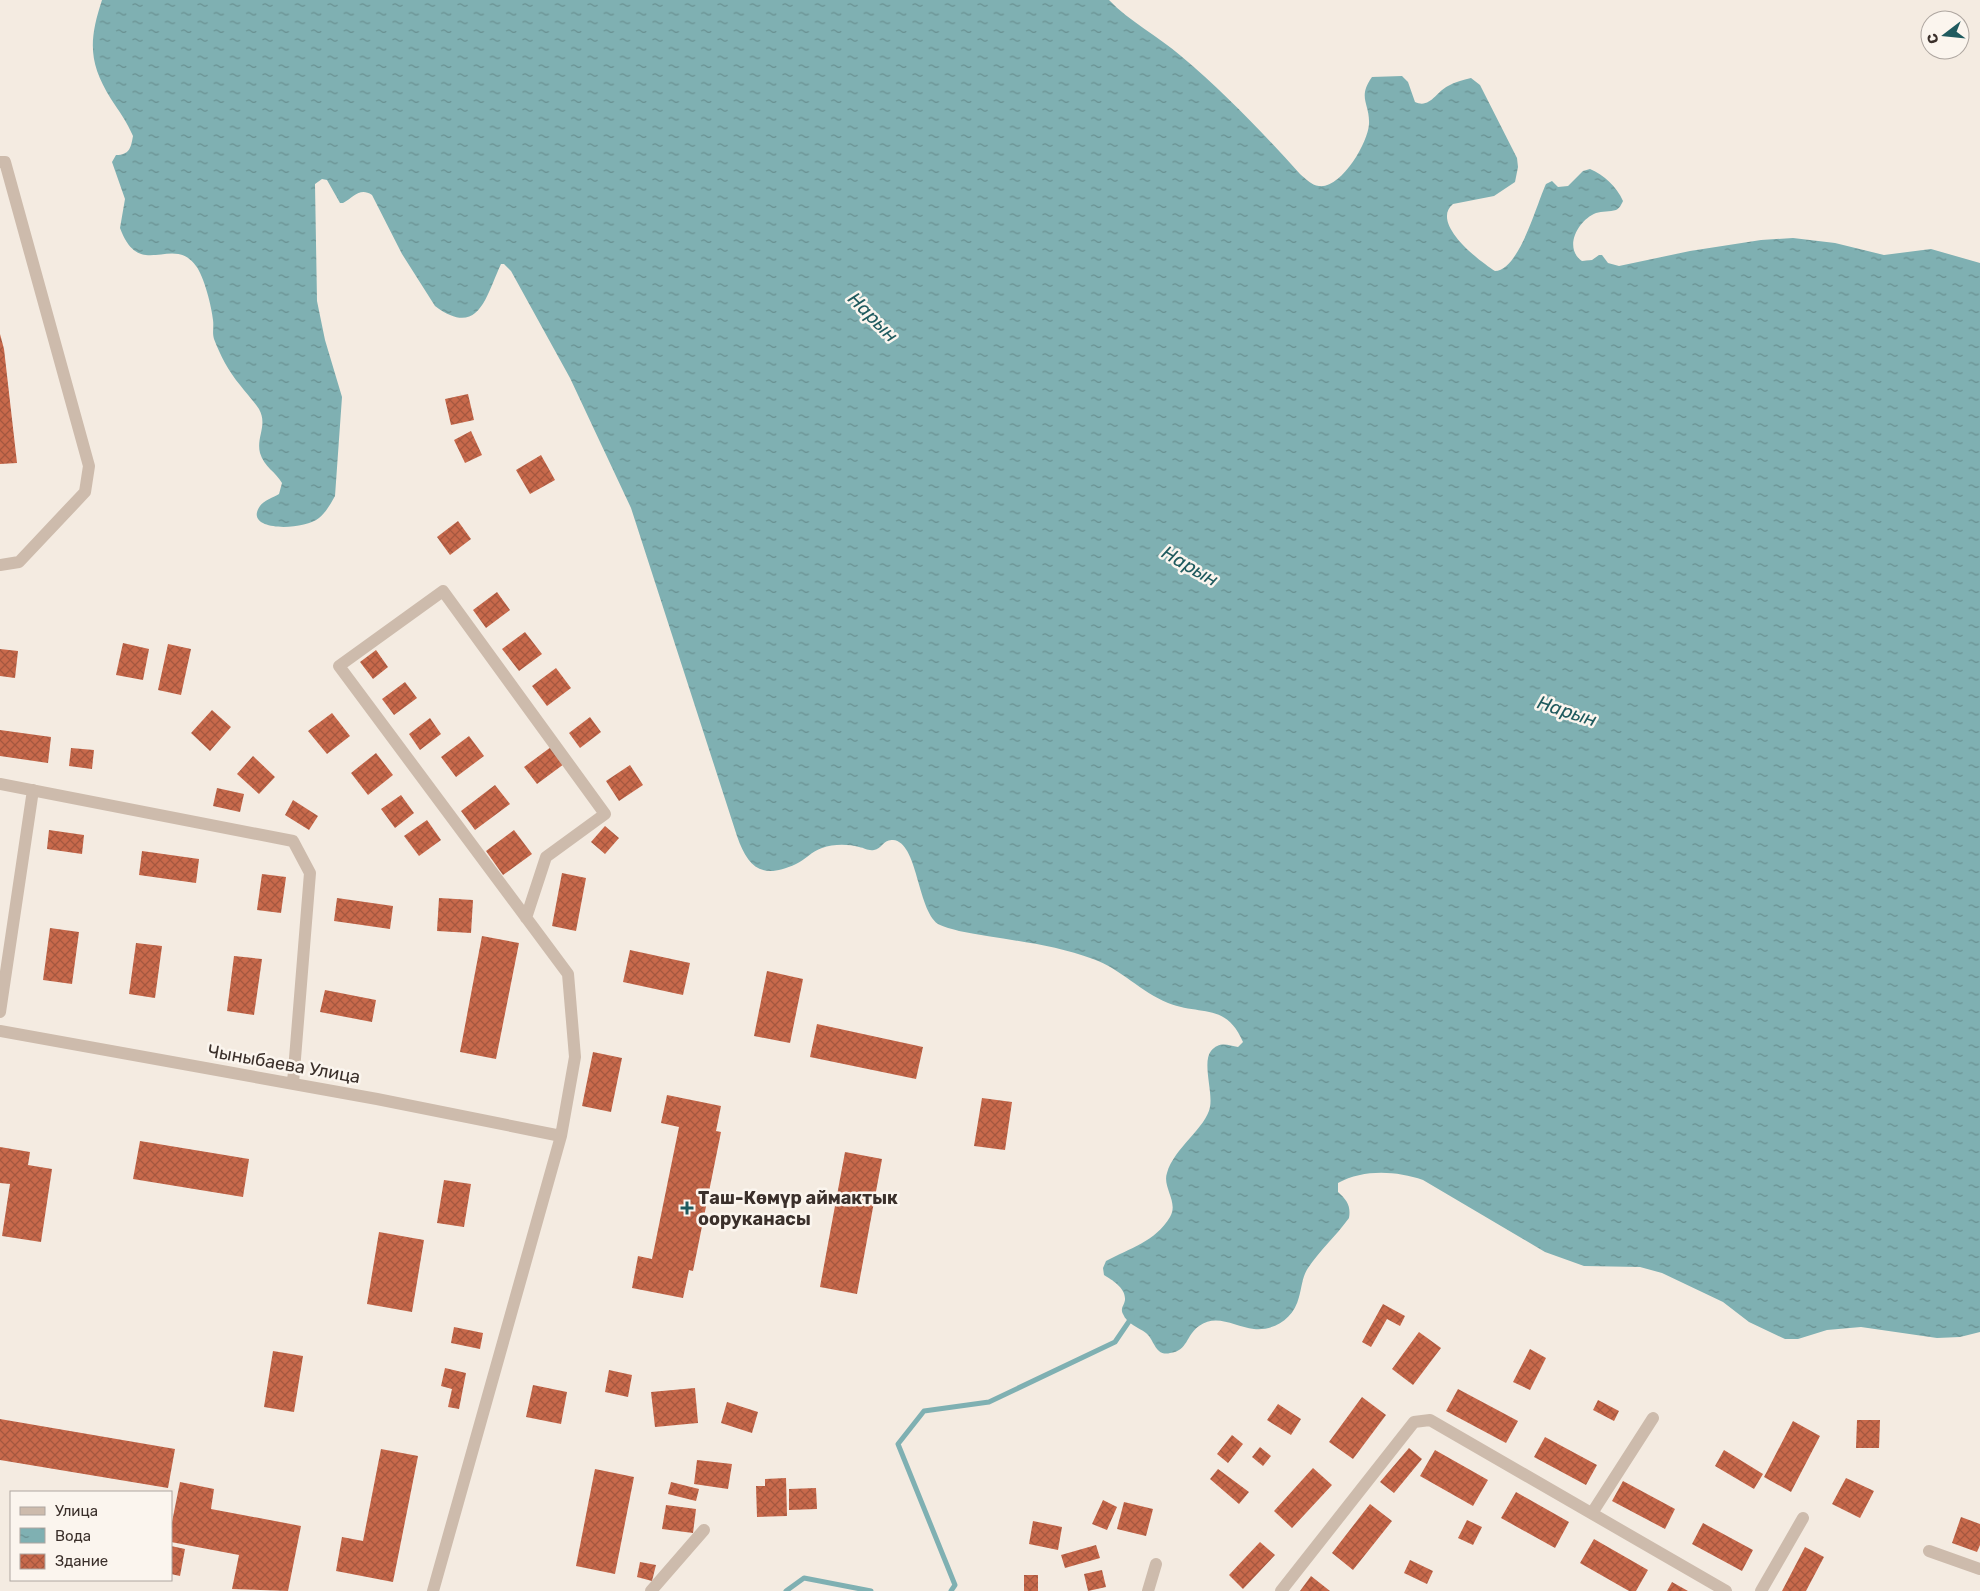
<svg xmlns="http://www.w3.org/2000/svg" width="1980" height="1591" viewBox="0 0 1980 1591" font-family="Rubik,sans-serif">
<defs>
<pattern id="water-ripples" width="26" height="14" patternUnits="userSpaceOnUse" patternTransform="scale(1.25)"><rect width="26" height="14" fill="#7fb0b2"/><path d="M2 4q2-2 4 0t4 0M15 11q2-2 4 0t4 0" fill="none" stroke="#699091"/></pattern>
<pattern id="building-cross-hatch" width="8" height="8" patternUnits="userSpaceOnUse" patternTransform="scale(1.25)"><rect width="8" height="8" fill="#c8694b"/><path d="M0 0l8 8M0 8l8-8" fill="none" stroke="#a4573f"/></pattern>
</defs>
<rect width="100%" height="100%" fill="#f4ebe1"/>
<path fill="url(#water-ripples)" d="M102,0H1109C1130,22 1158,36 1181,56C1224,92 1263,133 1300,174C1306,179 1311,185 1319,186C1341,189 1368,143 1369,124C1370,103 1357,98 1372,77L1402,76L1408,82L1415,102C1430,109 1436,92 1448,86C1455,82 1463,80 1471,78L1480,85L1517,158L1518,167L1515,182L1494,196L1453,204C1430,223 1479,261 1495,271C1519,271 1537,203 1546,184L1552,181L1558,187L1568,186L1583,171L1590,169C1604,175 1617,187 1623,201C1621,205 1620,208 1616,210C1610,212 1602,211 1596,213C1578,220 1563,248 1582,261L1592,260L1599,255H1602L1608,263L1619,266L1690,251L1761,240L1793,238L1835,243L1884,255L1931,249L1980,263V1332L1960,1337L1937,1338L1861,1327L1827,1330L1798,1339H1785L1749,1322L1723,1302L1662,1273L1640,1267L1584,1266L1545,1252L1423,1180C1396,1171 1364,1169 1338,1183V1192C1347,1200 1351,1206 1349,1218C1336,1236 1320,1250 1308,1268C1302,1277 1302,1287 1299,1297C1294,1318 1275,1331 1254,1329C1235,1327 1217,1313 1199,1326C1186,1335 1188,1351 1170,1353C1167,1354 1162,1354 1159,1351C1154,1347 1152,1338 1146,1333C1138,1327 1127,1324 1123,1314C1120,1308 1124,1306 1125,1300C1126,1288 1112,1280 1104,1275L1103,1268L1106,1261C1130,1248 1155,1242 1170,1217C1179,1202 1162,1187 1167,1173C1174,1148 1206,1128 1210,1107C1213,1092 1202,1062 1211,1051C1219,1041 1228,1045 1238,1047L1243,1042C1226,1002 1200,1016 1168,1003C1141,992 1121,969 1093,959C1050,943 1004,940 959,931C953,929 943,927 938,924C917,909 918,842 893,840C883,839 882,849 874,850C868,851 865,848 859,847C848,844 833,844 822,848C812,851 805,860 796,864C762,880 748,868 737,836L631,508L570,378L511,271L504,264H501C486,296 479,339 435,306L402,254L372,195C360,187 354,197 343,203H340L327,180L322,179L315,184L317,301L325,340L342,397L335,496C330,505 326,512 319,518C303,531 242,532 260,506C263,501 274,497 279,494L282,483C276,472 264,467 260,453C256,437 268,425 259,409C253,400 246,393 240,385C229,372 220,355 214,339C212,332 214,327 213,320C212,308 204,276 196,266C172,233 140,282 120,228L125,199L112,162L116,155C130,155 131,147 133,136C127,122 119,111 111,99C88,62 89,40 102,0Z"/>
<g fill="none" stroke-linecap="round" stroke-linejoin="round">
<path stroke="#7fb0b2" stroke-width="5" d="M786,1591L804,1578L871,1591
M951,1591L955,1585L898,1444L924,1411L989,1402L1115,1342L1132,1317"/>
</g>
<path fill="url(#building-cross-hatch)" d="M0,334L4,349L17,463L0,464Z
M468,394L474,420L451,425L445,399Z
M471,431L482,455L465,463L454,440Z
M541,455L555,480L530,494L516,470Z
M458,521L471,539L450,555L437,537Z
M497,592L510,610L486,628L473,610Z
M525,632L542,654L519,671L502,649Z
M123,643L149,649L143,680L116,675Z
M168,644L191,649L181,695L158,690Z
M0,649L18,651L15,678L0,676Z
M376,650L388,667L373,679L360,662Z
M556,668L571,688L547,706L532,686Z
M405,682L417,698L394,715L382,699Z
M212,710L231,727L210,751L191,733Z
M332,713L350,736L327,754L308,731Z
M590,717L601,732L580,748L569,733Z
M430,718L441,734L420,750L409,734Z
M0,730L51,737L48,763L0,756Z
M469,736L484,756L456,777L441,757Z
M551,747L564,764L537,784L524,767Z
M71,748L94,750L92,769L69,766Z
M376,753L393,775L368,795L351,773Z
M253,756L275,777L259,794L237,774Z
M630,765L643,785L619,801L606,781Z
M495,785L510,804L475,830L461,811Z
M217,788L244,794L240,812L213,806Z
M401,795L414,813L395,828L381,809Z
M293,800L318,816L309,830L285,815Z
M427,820L441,840L419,856L404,836Z
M605,826L619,838L605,854L591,842Z
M49,830L84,835L82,854L47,849Z
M514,830L532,854L503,875L486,851Z
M142,851L199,859L196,883L139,875Z
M562,873L586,878L576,931L552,926Z
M262,874L286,877L281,913L257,910Z
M337,898L393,906L390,929L334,921Z
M439,898L473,900L471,933L437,931Z
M50,928L79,932L72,984L43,980Z
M482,936L519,943L496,1059L460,1052Z
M136,943L162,946L155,998L129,994Z
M630,950L690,963L683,995L623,982Z
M234,956L262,959L254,1015L227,1011Z
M767,971L803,979L790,1043L754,1036Z
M325,990L376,1000L372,1022L320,1012Z
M817,1024L923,1047L916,1079L810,1057Z
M593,1052L622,1058L611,1112L582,1106Z
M667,1095L721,1106L716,1131L721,1132L693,1271L689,1270L683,1298L632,1288L638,1256L652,1259L679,1127L661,1123Z
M982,1098L1012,1102L1005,1150L974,1146Z
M140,1141L249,1159L243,1197L133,1179Z
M0,1147L30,1152L28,1165L52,1169L41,1242L2,1236L10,1184L0,1183Z
M845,1152L882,1159L857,1294L820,1287Z
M444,1180L471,1184L464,1227L437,1223Z
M379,1232L424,1240L412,1312L367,1304Z
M1383,1304L1405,1316L1400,1326L1387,1319L1371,1347L1362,1342Z
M454,1327L483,1333L480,1349L451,1343Z
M1419,1332L1441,1348L1413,1385L1392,1369Z
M1530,1349L1546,1358L1530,1390L1513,1382Z
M273,1351L303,1356L294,1412L264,1407Z
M445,1368L466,1373L459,1409L448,1407L452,1389L441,1386Z
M609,1370L632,1375L628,1397L605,1392Z
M533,1385L567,1392L561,1424L526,1417Z
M695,1388L698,1423L655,1427L651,1392Z
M1458,1389L1518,1421L1506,1443L1446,1411Z
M1362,1397L1386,1415L1353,1459L1329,1442Z
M1598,1400L1619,1411L1614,1421L1593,1410Z
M727,1402L758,1412L752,1433L721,1423Z
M1278,1404L1301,1419L1291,1435L1267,1420Z
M0,1419L175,1449L168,1488L0,1460Z
M1857,1420H1880L1879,1448H1856Z
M1793,1421L1820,1436L1791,1492L1764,1477Z
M1232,1435L1243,1444L1228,1463L1217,1454Z
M1545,1437L1597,1465L1586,1485L1534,1457Z
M1260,1447L1271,1456L1263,1466L1252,1457Z
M1409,1448L1422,1459L1394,1493L1380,1482Z
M381,1449L418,1456L393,1582L336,1571L342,1537L363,1541Z
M1435,1450L1488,1480L1473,1506L1420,1476Z
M1724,1450L1763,1474L1754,1489L1715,1466Z
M697,1460L732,1464L728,1489L694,1484Z
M1313,1468L1332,1485L1292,1528L1274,1511Z
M595,1469L634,1477L615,1574L576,1566Z
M1218,1469L1249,1492L1239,1504L1210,1479Z
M786,1478L787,1516L757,1517L756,1486H765V1479Z
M1846,1478L1874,1491L1860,1518L1832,1504Z
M1623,1481L1675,1509L1665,1529L1612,1501Z
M180,1482L214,1489L211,1509L301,1526L288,1591L232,1589L239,1555L171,1542V1527Z
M671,1482L699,1489L696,1501L668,1494Z
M816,1488L817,1509L789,1510V1489Z
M1516,1492L1569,1522L1555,1548L1501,1518Z
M1103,1500L1117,1507L1107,1530L1092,1524Z
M1124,1502L1153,1509L1146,1536L1117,1529Z
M1370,1504L1392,1521L1353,1570L1332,1553Z
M666,1505L696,1509L693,1533L662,1529Z
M1961,1517L1980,1524V1545L1977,1552L1952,1543Z
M1467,1520L1482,1527L1473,1545L1458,1538Z
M1033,1521L1062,1527L1058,1550L1029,1544Z
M1703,1523L1753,1550L1742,1571L1692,1544Z
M1594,1539L1648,1570L1636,1591H1629L1580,1563Z
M1260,1542L1275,1555L1243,1589L1229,1575Z
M1096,1545L1100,1558L1065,1568L1061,1555Z
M171,1546L185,1549L180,1576L171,1574Z
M1805,1547L1824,1557L1806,1591H1782Z
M1410,1560L1433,1571L1427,1584L1404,1573Z
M640,1562L656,1565L652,1581L637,1577Z
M1102,1570L1106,1587L1088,1591L1084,1574Z
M1024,1575H1038V1591H1024Z
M1311,1576L1330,1591H1300Z
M1672,1582L1688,1591H1667Z"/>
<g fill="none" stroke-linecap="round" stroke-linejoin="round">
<path stroke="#cdbbac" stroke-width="12" d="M0,162H5L89,466L85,492L19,562L0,565
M0,784L293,841L310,873L293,1083
M0,1012L33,790
M0,1031L377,1099L561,1136
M1592,1513L1653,1418
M1929,1551L1980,1569
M433,1591L561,1136L575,1057L568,974L339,666L443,591L605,814L546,857L526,918
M651,1591L704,1530
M1148,1591L1156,1564
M1281,1591L1414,1422L1430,1420L1726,1591
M1761,1591L1803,1518"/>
</g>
<path fill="#1f5a5e" stroke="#fbf5ee" stroke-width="2" d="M684.5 1200.5h5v5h5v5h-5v5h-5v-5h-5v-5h5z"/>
<g text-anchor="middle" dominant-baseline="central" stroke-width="5" stroke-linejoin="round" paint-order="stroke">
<g font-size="18" fill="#3b302b" stroke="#fbf5ee">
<text transform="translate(284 1064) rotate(10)">Чыныбаева Улица</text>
</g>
<g font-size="18" font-weight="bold" fill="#3b302b" stroke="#fbf5ee" text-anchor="start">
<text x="698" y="1198">Таш-Көмүр аймактык<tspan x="698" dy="21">ооруканасы</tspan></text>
</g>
<g font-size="19" font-style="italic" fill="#1f5a5e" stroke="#fbf5ee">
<text transform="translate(873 317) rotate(45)">Нарын</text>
<text transform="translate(1190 566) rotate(30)">Нарын</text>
<text transform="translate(1567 711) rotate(18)">Нарын</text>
</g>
</g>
<rect x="10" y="1491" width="162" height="90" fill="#fbf5ee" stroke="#aea6a0"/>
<rect x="20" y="1507" width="25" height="8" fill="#cdbbac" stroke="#aea6a0"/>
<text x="55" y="1516" font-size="15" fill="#3b302b">Улица</text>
<rect x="20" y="1528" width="25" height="15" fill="url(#water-ripples)" stroke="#aea6a0"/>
<text x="55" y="1541" font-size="15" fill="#3b302b">Вода</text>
<rect x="20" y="1554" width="25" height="15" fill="url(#building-cross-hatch)" stroke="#aea6a0"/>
<text x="55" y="1566" font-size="15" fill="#3b302b">Здание</text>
<g transform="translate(1945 35) rotate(254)"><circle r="24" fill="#fbf5ee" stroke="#aea6a0"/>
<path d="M0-4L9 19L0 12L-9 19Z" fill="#1f5a5e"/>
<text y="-8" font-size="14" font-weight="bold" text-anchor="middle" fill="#3b302b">С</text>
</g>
</svg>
